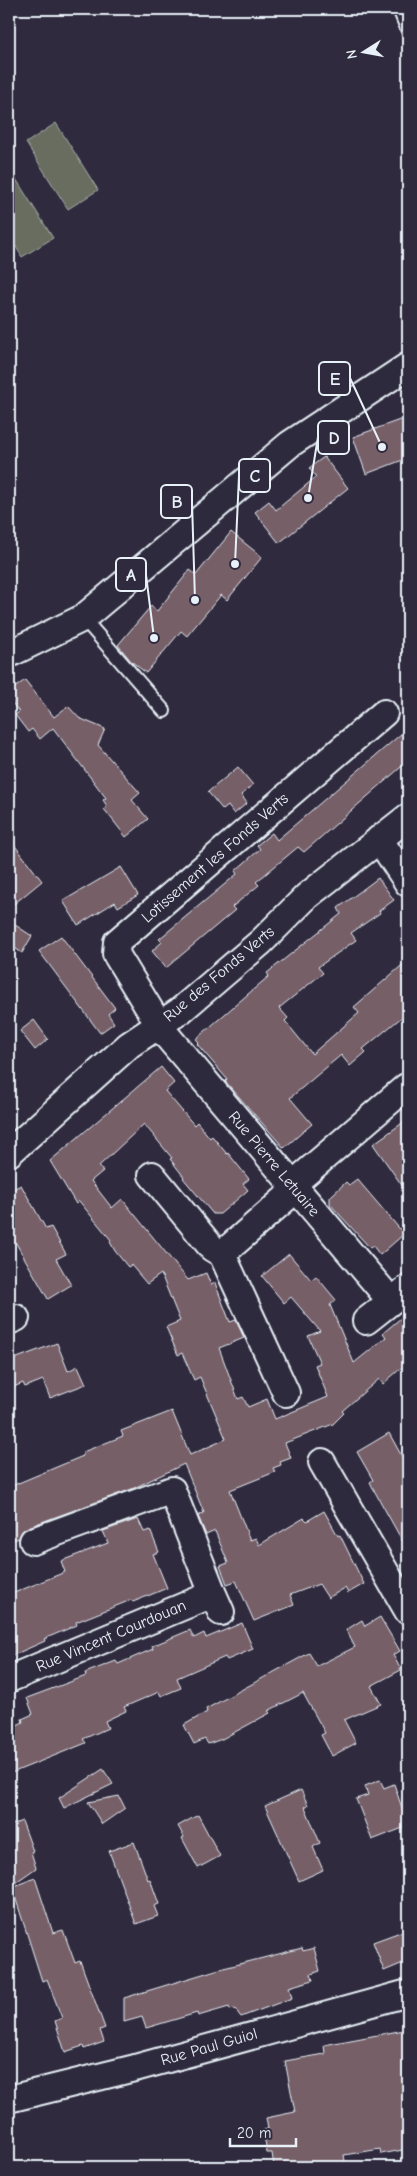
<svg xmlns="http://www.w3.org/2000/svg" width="417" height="2176" viewBox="0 0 417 2176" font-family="'Comic Neue',sans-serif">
<rect width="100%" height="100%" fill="#2f2a3d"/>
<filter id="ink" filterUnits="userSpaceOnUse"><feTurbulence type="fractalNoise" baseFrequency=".02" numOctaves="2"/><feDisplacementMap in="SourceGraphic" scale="10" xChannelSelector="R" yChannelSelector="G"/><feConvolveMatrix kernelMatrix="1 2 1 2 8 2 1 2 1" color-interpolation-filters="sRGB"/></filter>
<g filter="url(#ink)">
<path fill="#676d60" stroke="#a8afac" d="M56,123L98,190L68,209L26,143Z
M11,171L53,238L22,257L9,235V173Z"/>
<path fill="#775e68" stroke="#e8f1f8" d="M408,417V458L366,474L353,437Z
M324,457L348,488L279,543L255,512L269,501L276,510L316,477L309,468Z
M231,532L262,557L227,600L221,595L187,636L181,631L146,673L131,661L118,645L151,606L157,611L190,570L196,575Z
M25,680L54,717L68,706L79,718L105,729L98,745L140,793L132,800L148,819L126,837L104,809L107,806L103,800L106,798L53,728L40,739L32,729L28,732L15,715L19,712L9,699V692Z
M408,728V761L304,852L298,847L256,882L259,885L232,907L235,910L166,968L152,951L162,942L159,939L237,874L235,871L260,849L257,845L272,833L277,840Z
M238,767L253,785L241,795L247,803L234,814L228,806L223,810L208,792Z
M9,838L42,881L9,908Z
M121,867L138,895L118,907L115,902L78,925L63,901Z
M378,878L394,900L379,911L380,913L351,933L356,940L318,967L323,973L279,1008L288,1018L285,1021L312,1054L359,1013L354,1007L408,960V1012L363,1049L366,1052L350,1066L341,1055L290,1098L312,1124L284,1148L225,1081L227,1079L197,1044L199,1042L196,1039L269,976L267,973L341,914L338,908Z
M9,921L32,936L22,953L9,944Z
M61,936L115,1008L108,1014L114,1023L100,1033L39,951Z
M34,1020L48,1039L35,1050L20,1031Z
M161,1067L174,1083L165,1091L194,1125L197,1122L210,1138L212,1136L227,1154L228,1153L249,1179L243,1184L248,1190L220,1214H213L183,1178L184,1177L170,1159L172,1158L144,1124L99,1166L103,1171L91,1181L112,1208L122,1199L188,1280L206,1273L211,1285L215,1283L230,1322L236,1320L244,1338L219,1348L238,1399L243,1397L248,1407L267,1399L275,1419L328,1397L315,1365L320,1363L308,1336L320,1331L291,1297L284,1303L262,1276L289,1254L311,1280L316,1276L336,1300L330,1305L354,1363L386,1337L383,1333L408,1312V1362L383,1384L379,1379L342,1411L344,1413L333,1424L285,1443L291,1458L280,1462L281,1465L273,1468L275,1472L230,1490L250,1540L256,1538L259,1545L304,1518L307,1521L324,1511L338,1536L340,1535L364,1584L348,1593L345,1588L328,1598L319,1584L290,1595L294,1605L254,1621L236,1581L227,1584L220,1566L228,1563L215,1531L206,1535L198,1516L204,1513L184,1464L132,1489L28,1527L22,1531L19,1538L9,1542V1487L83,1456V1452L123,1436L121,1431L172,1411L190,1455L226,1439L200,1377L194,1380L182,1353L178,1355L166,1327L180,1321L161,1274L147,1284L131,1265L128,1267L115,1251L110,1242L111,1240L79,1201L76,1204L50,1161Z
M408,1119V1194L373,1144Z
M357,1179L404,1234L380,1255L373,1246L370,1248L330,1204V1197L346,1182L349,1185Z
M21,1185L46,1229L51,1227L66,1254L56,1259L71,1285L48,1299L9,1231V1191Z
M57,1343L68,1371L78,1366L86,1384L50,1398L43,1380L25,1387L23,1383L9,1389V1361Z
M389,1433L405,1462L402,1464L408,1475V1551L375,1492L370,1482L373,1480L357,1452Z
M138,1519L144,1532L150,1530L159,1552L153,1554L167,1588L133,1602L131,1600L76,1622L77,1625L44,1639L45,1641L9,1657V1595L65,1572L61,1561L108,1543L103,1531Z
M380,1617L400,1651L393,1655L401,1670L371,1686L381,1704L344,1720L356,1743L332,1756L321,1735L325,1733L303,1693L268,1711L270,1713L222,1739L208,1744L205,1739L194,1744L184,1725L207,1712L206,1709L309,1653L317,1666L355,1647L346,1630L362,1620L365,1626Z
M242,1623L253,1649L227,1660L225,1657L177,1678L181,1688L161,1696L159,1692L124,1707L126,1711L105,1721L108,1728L83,1739L86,1743L9,1774V1729L23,1722L22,1719L33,1714L27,1698L86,1676L85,1673L116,1661L118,1664L153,1649L152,1646L190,1630L194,1638L204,1633L206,1638Z
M103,1769L113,1784L64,1808L59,1798Z
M380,1780L384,1788L394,1784L408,1826L372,1840L356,1799L368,1795L365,1786Z
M301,1790L308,1805L305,1807L320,1843L313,1847L323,1870L299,1881L265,1806Z
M119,1796L125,1808L102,1824L88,1802Z
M198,1815L220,1856L198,1868L182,1838L184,1837L178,1826Z
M22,1821L33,1851L31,1852L36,1868L9,1887V1826Z
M134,1842L148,1880L150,1879L159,1904L154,1906L158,1916L136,1924L109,1851Z
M35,1878L53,1933L63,1930L75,1963L80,1961L105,2028L100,2030L104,2042L84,2049L83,2046L65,2052L55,2021L62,2018L47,1979L42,1981L12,1887Z
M403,1931L408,1944V1961L384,1971L373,1942Z
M302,1948L303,1951L314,1948L320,1971L311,1974L313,1980L289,1987L292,1998L241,2017L235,2009L230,2010L229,2007L198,2016L197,2013L146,2028L142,2017L124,2022V1998L216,1970Z
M404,2030L408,2058V2149L381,2154L380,2149L344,2155L346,2167H274L272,2153H267L263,2130L268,2129L266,2118L295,2112L285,2061L325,2054L324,2045Z"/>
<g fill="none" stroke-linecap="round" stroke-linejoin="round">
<g stroke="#e8f1f8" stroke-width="16">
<path id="lane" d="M399,9L408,31
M83,618L164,711"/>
</g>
<g stroke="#e8f1f8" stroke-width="30">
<path id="street" d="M9,654L83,618L290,444L408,366
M384,713L117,942L116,954L162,1030L391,1301
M379,839L408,883
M9,1153L129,1045L180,1011L261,942L307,896L408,817
M152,1175L212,1248L222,1254L295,1190
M292,1185L406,1087
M222,1254L286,1393
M9,1321L16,1318
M366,1321L408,1288
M322,1462L408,1611
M33,1541L172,1490L213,1594
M9,1679L213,1594L221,1612
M9,2099L135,2068L408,1993"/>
</g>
<use href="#lane" stroke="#2f2a3d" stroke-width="12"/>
<use href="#street" stroke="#2f2a3d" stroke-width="26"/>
</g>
</g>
<g text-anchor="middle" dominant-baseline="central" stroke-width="4" stroke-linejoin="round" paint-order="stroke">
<g font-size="16" fill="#e8f1f8" stroke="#2f2a3d">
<text transform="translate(215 858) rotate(-41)">Lotissement les Fonds Verts</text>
<text transform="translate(219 974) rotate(-40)">Rue des Fonds Verts</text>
<text transform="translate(274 1164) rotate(50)">Rue Pierre Letuaire</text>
<text transform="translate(111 1636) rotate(-23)">Rue Vincent Courdouan</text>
<text transform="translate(209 2047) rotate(-16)">Rue Paul Guiol</text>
</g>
</g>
<path fill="none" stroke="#e8f1f8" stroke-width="2" d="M382 447L350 378M308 498L318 437M235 564L239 476M195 600L192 502M154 638L146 575"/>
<g fill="#e8f1f8" stroke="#2f2a3d" stroke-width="2">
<circle cx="382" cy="447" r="5"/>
<circle cx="308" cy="498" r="5"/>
<circle cx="235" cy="564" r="5"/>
<circle cx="195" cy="600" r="5"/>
<circle cx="154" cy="638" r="5"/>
</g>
<g fill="#2f2a3d" stroke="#e8f1f8" stroke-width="2">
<rect x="319" y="362" width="31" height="33" rx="5"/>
<rect x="318" y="421" width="31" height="33" rx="5"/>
<rect x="239" y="459" width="31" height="33" rx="5"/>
<rect x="161" y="485" width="31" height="33" rx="5"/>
<rect x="116" y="558" width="30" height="33" rx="5"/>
</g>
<g font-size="18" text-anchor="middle" font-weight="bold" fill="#e8f1f8">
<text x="335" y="385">E</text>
<text x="334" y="444">D</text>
<text x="255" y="482">C</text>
<text x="177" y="508">B</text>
<text x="131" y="581">A</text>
</g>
<rect width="417" height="2176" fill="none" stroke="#2f2a3d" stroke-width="30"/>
<rect x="15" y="15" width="387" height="2146" fill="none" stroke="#e8f1f8" stroke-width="2" filter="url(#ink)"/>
<g transform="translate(364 52) rotate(259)" stroke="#2f2a3d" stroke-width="4" paint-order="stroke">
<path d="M0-4L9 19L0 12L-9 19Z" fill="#e8f1f8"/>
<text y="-8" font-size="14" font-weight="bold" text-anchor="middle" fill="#e8f1f8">N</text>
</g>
<path d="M230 2138v8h66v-8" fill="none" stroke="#e8f1f8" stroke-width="2.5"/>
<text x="237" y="2138" font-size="15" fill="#e8f1f8" stroke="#2f2a3d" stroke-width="4" paint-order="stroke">20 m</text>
</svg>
